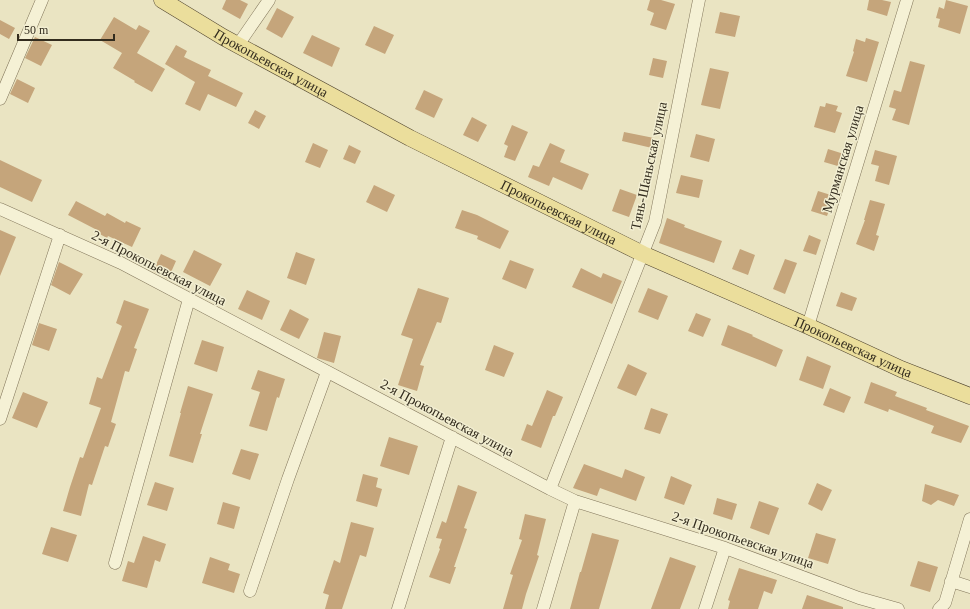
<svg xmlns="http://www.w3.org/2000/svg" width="970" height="609" viewBox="0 0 970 609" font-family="Georgia,serif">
<rect width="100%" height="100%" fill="#eae4c2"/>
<path fill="#c5a57b" d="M226,0H240L248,4L240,19L222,9Z
M650,0H661L675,4L666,30L650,25L654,13L647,10Z
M869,0H882L891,2L887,16L867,10Z
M946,0L968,6L960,34L938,27L940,19L936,18L939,7L944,9Z
M277,8L294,17L282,38L266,29Z
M720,12L740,16L735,37L715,33Z
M114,17L136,30L139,25L150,31L137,53L165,69L152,92L134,82L135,81L113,68L122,53L100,40Z
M0,20L15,28L9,39L0,34Z
M374,26L394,35L385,54L365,45Z
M312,35L340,48L332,67L303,53Z
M35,37L52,45L41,66L25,58Z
M866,38L879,42L867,82L846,76L854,52L853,51L856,39L865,42Z
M176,45L187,51L184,57L211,70L208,76L243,93L236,107L208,94L200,111L185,104L195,82L165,64Z
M653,58L667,61L663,78L649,75Z
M910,61L925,65L909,125L892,120L896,109L889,107L894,90L901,92Z
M710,68L729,72L720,109L701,105Z
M17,79L35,88L28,103L10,94Z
M424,90L443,99L434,118L415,109Z
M826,103L838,106L836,111L842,113L835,133L814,127L820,106L825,107Z
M255,110L266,116L259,129L248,123Z
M472,117L487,125L478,142L463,135Z
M512,125L528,132L515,161L504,157L508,146L504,144Z
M624,132L654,138L652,148L622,141Z
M696,134L715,139L709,162L690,157Z
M313,143L328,150L320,168L305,162Z
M550,143L565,150L560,162L589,174L582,190L553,177L549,186L528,177L533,165L539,167Z
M349,145L361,151L355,164L343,159Z
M828,149L844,154L841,167L824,162Z
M875,150L897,156L889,185L875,181L879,166L871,164Z
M0,160L42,180L32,202L0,187Z
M681,175L703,180L699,198L676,193Z
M374,185L395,195L387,212L366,202Z
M620,189L637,195L629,217L612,211Z
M818,191L834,196L827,216L811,211Z
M870,200L885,204L876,235L879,236L874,251L856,244L865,220H864Z
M76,201L105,216L107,213L125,223L126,221L141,228L132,247L108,236L107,238L96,232L97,230L68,215Z
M462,210L477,215L509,231L500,249L477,239L478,236L455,228Z
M667,218L685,225L684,227L722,241L714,263L659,243Z
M0,230L16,237L0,276Z
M809,235L821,240L816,255L803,251Z
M740,249L755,255L748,275L732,269Z
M194,250L222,264L210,286L183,272Z
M296,252L315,259L306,285L287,278Z
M161,254L176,261L168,279L153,271Z
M785,259L797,263L785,294L773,289Z
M510,260L534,269L526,289L502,279Z
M59,262L83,274L70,295L51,285Z
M581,268L601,278L603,273L622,281L612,304L572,287Z
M418,288L449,298L441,323L437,322L420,365L424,366L417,391L398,385L413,339L401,335Z
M648,288L668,296L658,320L638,312Z
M247,290L270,301L262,320L238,309Z
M841,292L857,298L852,311L836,306Z
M124,300L149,309L134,348L137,349L129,372L125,371L111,422L116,424L108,447L105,446L92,485L89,484L81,516L63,511L70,487L80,457L83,458L101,408L89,404L97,377L102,379L122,326L116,323Z
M290,309L309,319L299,339L280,330Z
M696,313L711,319L703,337L688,331Z
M39,323L57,329L49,351L32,345Z
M728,325L753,335L752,336L783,350L776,367L762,361L721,345Z
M324,332L341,336L334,363L317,358Z
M202,340L224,347L217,372L194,364Z
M494,345L514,353L504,377L485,370Z
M807,356L831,366L823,389L799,380Z
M628,364L647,373L636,396L617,388Z
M258,370L285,379L279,398L277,397L267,431L249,426L260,392L251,389Z
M871,382L897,392L895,396L927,408L926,410L969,426L961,443L931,433L934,426L889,409L888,412L864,403Z
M188,386L213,394L200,434H202L193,463L169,456L181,413H180Z
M830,388L851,397L844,413L823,405Z
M547,390L563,397L555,416H553L541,448L521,440L527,424L532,426Z
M23,392L48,402L37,428L12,418Z
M651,408L668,414L660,434L644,429Z
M389,437L418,446L409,475L380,466Z
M241,449L259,454L250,480L232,474Z
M584,464L622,478L625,469L645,477L636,501L600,488L597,496L573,488Z
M363,474L378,478L376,487L382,489L377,507L356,501Z
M671,476L692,485L684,505L664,498Z
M155,482L174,488L167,511L147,505Z
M817,483L832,490L822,511L808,504Z
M925,484L959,495L954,506L938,500L931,505L922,501Z
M458,485L477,492L464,528L467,529L454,567H456L450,584L429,577L440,549L439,548L442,539L436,538L442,521L446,523Z
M717,498L737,504L732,520L713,514Z
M759,501L779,508L769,535L750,528Z
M223,502L240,507L234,529L217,524Z
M525,514L546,519L537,555L539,556L526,594L522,609H503L513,575L510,574L522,540L519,539Z
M351,522L374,528L366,557L360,555L342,609H325L329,595L323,593L334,560L340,563Z
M51,527L77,535L68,562L42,554Z
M592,533L619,540L599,609H570L580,572H581Z
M816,533L836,539L828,564L808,558Z
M143,536L166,544L160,562L155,560L147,588L122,581L128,561L134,563Z
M210,557L230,564L228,570L240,574L234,593L202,583Z
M670,557L696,566L680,609H651Z
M918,561L938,567L930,592L910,586Z
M739,568L777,580L772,594L764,591L758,609H728L730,601L728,600Z
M807,595L843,607V609H802Z"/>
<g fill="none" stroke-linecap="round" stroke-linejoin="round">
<g stroke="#82765b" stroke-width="13">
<path id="minor" d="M238,45L269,0
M0,99L42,0
M0,209L121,263L550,489L575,501L725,548L859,598L898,609
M808,326L907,0
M0,419L60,235
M550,489L655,222L699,0
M115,563L189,299
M951,581L970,587
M250,591L288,479L327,372
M398,609L452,437
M543,609L575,501
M705,609L725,548
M939,609L945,603L970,519"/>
</g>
<g stroke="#50442f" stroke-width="17">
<g id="major">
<path id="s1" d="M162,0L223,37L410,138L643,254L808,326L901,369L970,396"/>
</g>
</g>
<use href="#minor" stroke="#f5f1d5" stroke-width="12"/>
<use href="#major" stroke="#ebde9c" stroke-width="16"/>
</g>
<g text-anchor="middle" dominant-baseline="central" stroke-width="3" stroke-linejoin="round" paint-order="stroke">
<g font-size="14" fill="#332c1e" stroke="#f2eed1">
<text stroke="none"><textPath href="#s1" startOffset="126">Прокопьевская улица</textPath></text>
<text transform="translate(843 159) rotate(-73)">Мурманская улица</text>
<text transform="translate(649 166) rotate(-78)">Тянь-Шаньская улица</text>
<text stroke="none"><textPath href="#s1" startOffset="450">Прокопьевская улица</textPath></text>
<text transform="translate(159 268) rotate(27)">2-я Прокопьевская улица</text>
<text stroke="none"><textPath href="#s1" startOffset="774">Прокопьевская улица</textPath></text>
<text transform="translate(447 418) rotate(28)">2-я Прокопьевская улица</text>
<text transform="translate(743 540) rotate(19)">2-я Прокопьевская улица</text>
</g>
</g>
<path d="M18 34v6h96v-6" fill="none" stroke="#332c1e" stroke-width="2"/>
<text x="24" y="34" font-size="12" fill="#332c1e" stroke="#f2eed1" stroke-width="3" paint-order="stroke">50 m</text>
</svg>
